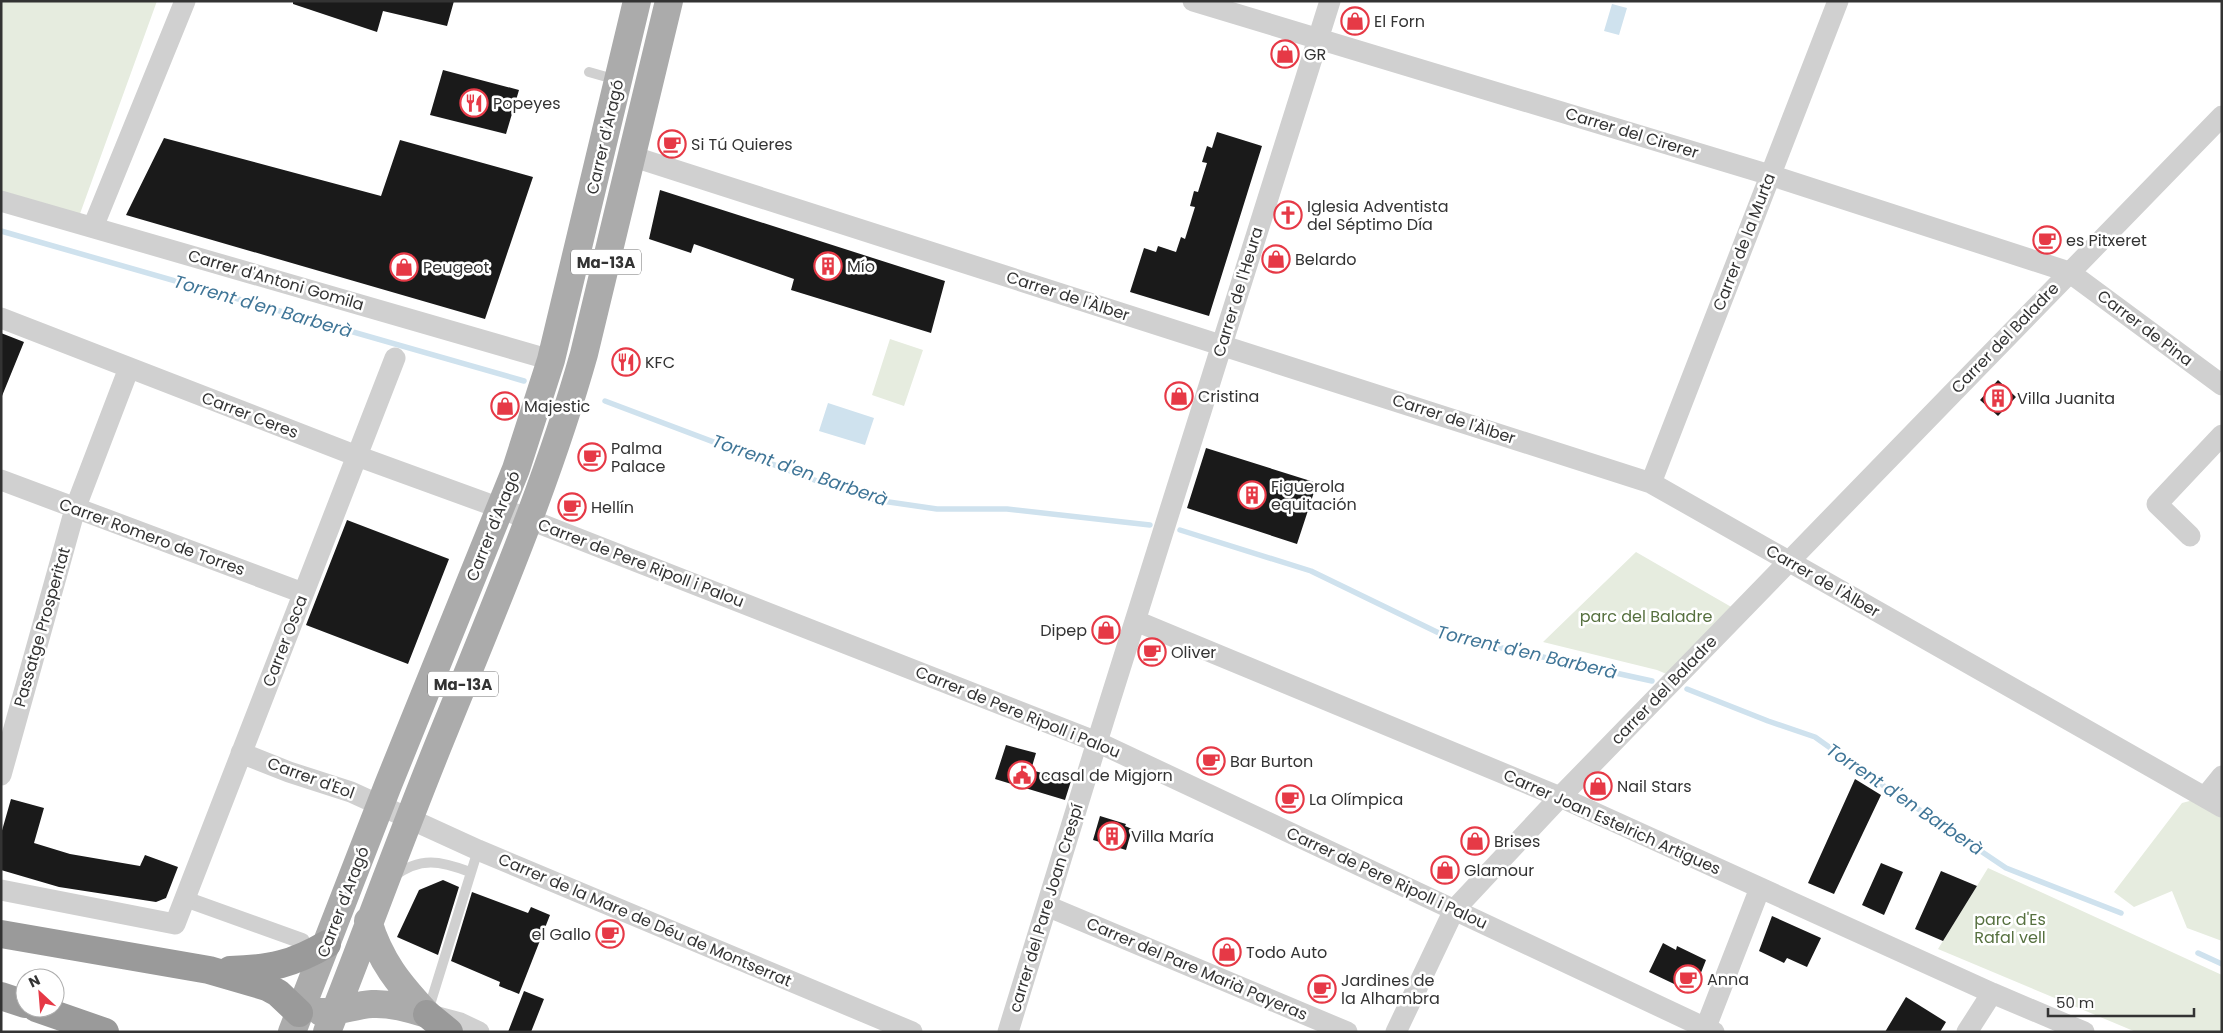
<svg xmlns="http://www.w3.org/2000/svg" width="2223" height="1033" viewBox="0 0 2223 1033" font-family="Poppins,sans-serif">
<rect width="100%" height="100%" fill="#fff"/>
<path fill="#e6ecdf" d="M1,1H157L77,222L1,196Z
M890,339L923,350L904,406L872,395Z
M1636,552L1740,612L1676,678L1657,670L1543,642Z
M2222,776V941L2187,928L2172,891L2134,907L2114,892L2182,803L2205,797Z
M1988,868L2222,975V1032H2136L1938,949Z"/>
<path fill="#cfe2ee" d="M1612,4L1627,8L1619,35L1604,31Z
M828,403L874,418L865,445L819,431Z"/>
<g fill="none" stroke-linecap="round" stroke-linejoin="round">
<path stroke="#cfe2ee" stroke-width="5.5" d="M1,231L524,381
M605,401L825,484L875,500L937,509H1007L1150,525
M1180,530L1311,571L1443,635L1652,681
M1687,689L1768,721L1815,737L1878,782L2006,868L2121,913
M2198,953L2222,964"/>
</g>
<path fill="#1a1a1a" d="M293,1H454L447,26L383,11L377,32L293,4Z
M443,70L519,90L506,134L430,115Z
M1217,132L1262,146L1209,316L1130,292L1144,248L1156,252L1158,246L1176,252L1181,237L1185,239L1195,207L1190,206L1194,191L1198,192L1207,163L1202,162L1207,146L1212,148Z
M164,138L381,196L400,140L533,177L485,319L126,215Z
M660,190L945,281L931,333L791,290L794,279L694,244L691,253L649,239Z
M1,333L24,342L2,396H1Z
M1998,380L2016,397L1998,416L1980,400Z
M1206,448L1317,483L1297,544L1187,508Z
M347,520L449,559L408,664L306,625Z
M1006,745L1036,753L1031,770L1071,781L1065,800L995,779Z
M1855,779L1881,795L1834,894L1808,883Z
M11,799L44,808L34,843L70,854L140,866L145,855L178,867L166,898L156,902L59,887L1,870V834Z
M1100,816L1126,824L1125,826L1132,829L1126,850L1093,840Z
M1881,863L1903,872L1884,915L1862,905Z
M1941,871L1977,886L1943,941L1915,929Z
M443,880L459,887L438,955L397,937L419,890Z
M472,892L528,913L531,907L550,915L519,994L499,986L500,982L451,961Z
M1772,916L1821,938L1807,967L1787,958L1784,963L1759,951Z
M1663,943L1676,950L1677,946L1706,960L1693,993L1649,972Z
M524,991L544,999L531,1032H508Z
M1906,997L1946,1022L1940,1032H1885Z"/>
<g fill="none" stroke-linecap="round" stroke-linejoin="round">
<path stroke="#d0d0d0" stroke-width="10" d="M589,72L617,80
M393,877C420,856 441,861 470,872
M428,1011L478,850"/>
<path stroke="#d0d0d0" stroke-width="16" d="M185,899L302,941"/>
<path stroke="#d0d0d0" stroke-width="21" d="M1193,1L1770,175L2069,272L2222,385
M631,156L1651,483L2222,807
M1,201L551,360
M93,227L185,1
M1,318L357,456L500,508L1097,742L1714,1032
M1,480L303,593
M1651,483L1838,1
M2190,536L2157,504L2222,435
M1136,621L1560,797L1992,993L2084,1032
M241,753L289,772L351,792L478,850L912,1032
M1,775L75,509L129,368
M2205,797L2222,776
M1,890L175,924L395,358
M1047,906L1347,1032
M430,1015L460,1023L479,1032
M1008,1032L1097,742L1330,1
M1396,1032L1454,910L1560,797L2222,116
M1704,1032L1760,888
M1967,1032L1992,993"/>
<path stroke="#ababab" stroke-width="28" d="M368,921C380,961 399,984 427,1014
M321,1012C339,1012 355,1005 372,1004C391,1003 409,1008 427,1014
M292,1032L388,785L516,469L551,360L637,1
M327,1032C366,934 402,834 442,736C493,610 547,485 584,354L669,1"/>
<path stroke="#9a9a9a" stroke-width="28" d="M1,934L209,970L267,987L278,993L299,1013
M230,970C270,969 293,964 327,944
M1,996L25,1004
M36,1008L105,1032
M427,1014L449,1032"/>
</g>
<defs>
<g id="shop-ring" transform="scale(1.4375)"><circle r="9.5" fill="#fff" stroke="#e63946" stroke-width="1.5"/><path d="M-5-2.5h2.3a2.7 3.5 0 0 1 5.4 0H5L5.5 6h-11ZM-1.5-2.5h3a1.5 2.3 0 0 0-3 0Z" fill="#e63946"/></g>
<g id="restaurant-ring" transform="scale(1.4375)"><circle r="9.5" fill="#fff" stroke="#e63946" stroke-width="1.5"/><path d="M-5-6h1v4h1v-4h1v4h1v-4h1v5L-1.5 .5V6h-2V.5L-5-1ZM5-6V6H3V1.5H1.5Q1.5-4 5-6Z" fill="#e63946"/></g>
<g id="cafe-ring" transform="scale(1.4375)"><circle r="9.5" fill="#fff" stroke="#e63946" stroke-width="1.5"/><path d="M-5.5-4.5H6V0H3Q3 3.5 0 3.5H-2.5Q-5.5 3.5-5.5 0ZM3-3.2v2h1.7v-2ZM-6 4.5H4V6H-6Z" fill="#e63946"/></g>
<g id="church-ring" transform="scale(1.4375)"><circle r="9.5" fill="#fff" stroke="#e63946" stroke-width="1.5"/><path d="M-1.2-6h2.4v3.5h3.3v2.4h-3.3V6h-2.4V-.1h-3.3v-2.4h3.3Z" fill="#e63946"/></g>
<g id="building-ring" transform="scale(1.4375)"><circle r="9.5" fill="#fff" stroke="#e63946" stroke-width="1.5"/><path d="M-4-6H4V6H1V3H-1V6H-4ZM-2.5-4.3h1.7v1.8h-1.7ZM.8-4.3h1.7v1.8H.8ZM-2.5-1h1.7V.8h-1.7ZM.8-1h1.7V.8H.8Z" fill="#e63946"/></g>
<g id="civic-ring" transform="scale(1.4375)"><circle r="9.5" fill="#fff" stroke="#e63946" stroke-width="1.5"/><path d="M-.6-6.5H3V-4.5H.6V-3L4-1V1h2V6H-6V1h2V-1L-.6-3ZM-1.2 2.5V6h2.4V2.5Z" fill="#e63946"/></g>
</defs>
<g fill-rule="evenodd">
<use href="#shop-ring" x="1355" y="21"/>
<use href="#shop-ring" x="1285" y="54"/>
<use href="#restaurant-ring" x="474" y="103"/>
<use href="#cafe-ring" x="672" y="144"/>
<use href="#church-ring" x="1288" y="215"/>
<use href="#cafe-ring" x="2047" y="240"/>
<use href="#shop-ring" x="1276" y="259"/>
<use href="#building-ring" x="828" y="266"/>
<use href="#shop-ring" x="404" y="267"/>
<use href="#restaurant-ring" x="626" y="362"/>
<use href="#shop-ring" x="1179" y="396"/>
<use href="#building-ring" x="1998" y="398"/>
<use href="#shop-ring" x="505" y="406"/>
<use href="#cafe-ring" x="592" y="457"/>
<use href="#building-ring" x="1252" y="495"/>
<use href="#cafe-ring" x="572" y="507"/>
<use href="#shop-ring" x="1106" y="630"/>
<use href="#cafe-ring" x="1152" y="652"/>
<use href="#cafe-ring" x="1211" y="761"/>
<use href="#civic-ring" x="1022" y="775"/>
<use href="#shop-ring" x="1598" y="786"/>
<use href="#cafe-ring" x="1290" y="799"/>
<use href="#building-ring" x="1112" y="836"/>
<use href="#shop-ring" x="1475" y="841"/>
<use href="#shop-ring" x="1445" y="870"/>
<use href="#cafe-ring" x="610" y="934"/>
<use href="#shop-ring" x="1227" y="952"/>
<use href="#cafe-ring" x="1688" y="979"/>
<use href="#cafe-ring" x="1322" y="989"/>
</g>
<g text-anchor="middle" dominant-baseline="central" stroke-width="5" stroke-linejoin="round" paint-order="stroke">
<g fill="#fff" stroke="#707070" stroke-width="1">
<rect x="571" y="249.5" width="70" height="25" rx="4"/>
<rect x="428" y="671.5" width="70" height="25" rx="4"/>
</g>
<g font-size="15" font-weight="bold" fill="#333">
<text x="606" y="262">Ma-13A</text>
<text x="463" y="684">Ma-13A</text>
</g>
<g font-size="16" fill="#333" stroke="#fff" text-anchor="start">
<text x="1374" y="21">El Forn</text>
<text x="1304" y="54">GR</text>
<text x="493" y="103">Popeyes</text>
<text x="691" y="144">Si Tú Quieres</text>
<text x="1307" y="206">Iglesia Adventista<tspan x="1307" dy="18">del Séptimo Día</tspan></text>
<text x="2066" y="240">es Pitxeret</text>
<text x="1295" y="259">Belardo</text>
<text x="847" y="266">Mío</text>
<text x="423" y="267">Peugeot</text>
<text x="645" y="362">KFC</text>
<text x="1198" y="396">Cristina</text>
<text x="2017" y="398">Villa Juanita</text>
<text x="524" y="406">Majestic</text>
<text x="611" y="448">Palma<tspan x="611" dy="18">Palace</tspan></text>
<text x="1271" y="486">Figuerola<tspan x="1271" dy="18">equitación</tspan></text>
<text x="591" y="507">Hellín</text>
<text x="1087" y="630" text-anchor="end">Dipep</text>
<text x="1171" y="652">Oliver</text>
<text x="1230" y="761">Bar Burton</text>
<text x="1041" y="775">casal de Migjorn</text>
<text x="1617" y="786">Nail Stars</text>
<text x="1309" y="799">La Olímpica</text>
<text x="1131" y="836">Villa María</text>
<text x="1494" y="841">Brises</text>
<text x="1464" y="870">Glamour</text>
<text x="591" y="934" text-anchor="end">el Gallo</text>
<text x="1246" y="952">Todo Auto</text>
<text x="1707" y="979">Anna</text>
<text x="1341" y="980">Jardines de<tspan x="1341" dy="18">la Alhambra</tspan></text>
</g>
<g font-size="16" fill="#333" stroke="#fff">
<text transform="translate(1632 133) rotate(17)">Carrer del Cirerer</text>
<text transform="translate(605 137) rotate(-77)">Carrer d'Aragó</text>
<text transform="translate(1744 242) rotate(-69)">Carrer de la Murta</text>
<text transform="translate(276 280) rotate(16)">Carrer d'Antoni Gomila</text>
<text transform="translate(1238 292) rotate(-73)">Carrer de l'Heura</text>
<text transform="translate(1068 296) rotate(18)">Carrer de l'Àlber</text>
<text transform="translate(2145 328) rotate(37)">Carrer de Pina</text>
<text transform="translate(2005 338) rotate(-46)">Carrer del Baladre</text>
<text transform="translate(250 415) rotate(21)">Carrer Ceres</text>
<text transform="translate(1454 419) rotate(18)">Carrer de l'Àlber</text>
<text transform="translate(493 526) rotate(-68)">Carrer d'Aragó</text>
<text transform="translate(152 537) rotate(20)">Carrer Romero de Torres</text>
<text transform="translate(641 563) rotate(21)">Carrer de Pere Ripoll i Palou</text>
<text transform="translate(1823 581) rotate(30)">Carrer de l'Àlber</text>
<text transform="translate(42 627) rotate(-74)">Passatge Prosperitat</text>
<text transform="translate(285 641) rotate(-69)">Carrer Osca</text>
<text transform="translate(1664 690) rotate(-46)">carrer del Baladre</text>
<text transform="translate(1018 712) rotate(22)">Carrer de Pere Ripoll i Palou</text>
<text transform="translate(311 778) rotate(20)">Carrer d'Eol</text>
<text transform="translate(1612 822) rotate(24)">Carrer Joan Estelrich Artigues</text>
<text transform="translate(1387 878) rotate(25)">Carrer de Pere Ripoll i Palou</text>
<text transform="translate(343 902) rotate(-69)">Carrer d'Aragó</text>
<text transform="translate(1046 908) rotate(-73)">carrer del Pare Joan Crespí</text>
<text transform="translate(645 920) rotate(23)">Carrer de la Mare de Déu de Montserrat</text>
<text transform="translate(1197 969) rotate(23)">Carrer del Pare Marià Payeras</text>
</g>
<g font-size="16" fill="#56703f" stroke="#fff">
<text x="1646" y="616">parc del Baladre</text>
<text x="2010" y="919">parc d'Es<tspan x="2010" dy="18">Rafal vell</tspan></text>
</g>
<g font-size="18" font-style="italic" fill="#3f7597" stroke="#fff">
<text transform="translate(263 306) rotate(16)">Torrent d'en Barberà</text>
<text transform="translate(800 470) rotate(19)">Torrent d'en Barberà</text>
<text transform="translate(1527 652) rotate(13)">Torrent d'en Barberà</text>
<text transform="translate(1905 799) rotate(34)">Torrent d'en Barberà</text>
</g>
</g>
<rect width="2223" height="1033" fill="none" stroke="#333333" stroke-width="5"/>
<g transform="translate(40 993) rotate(334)"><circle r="24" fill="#ffffff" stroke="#adadad"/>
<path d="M0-4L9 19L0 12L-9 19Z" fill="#e63946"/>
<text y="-8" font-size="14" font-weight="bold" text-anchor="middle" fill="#333333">N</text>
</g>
<path d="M2048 1008v8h146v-8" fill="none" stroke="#333333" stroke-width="2.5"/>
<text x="2056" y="1008" font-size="15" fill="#333333" stroke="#ffffff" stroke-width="4" paint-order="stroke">50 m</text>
</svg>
